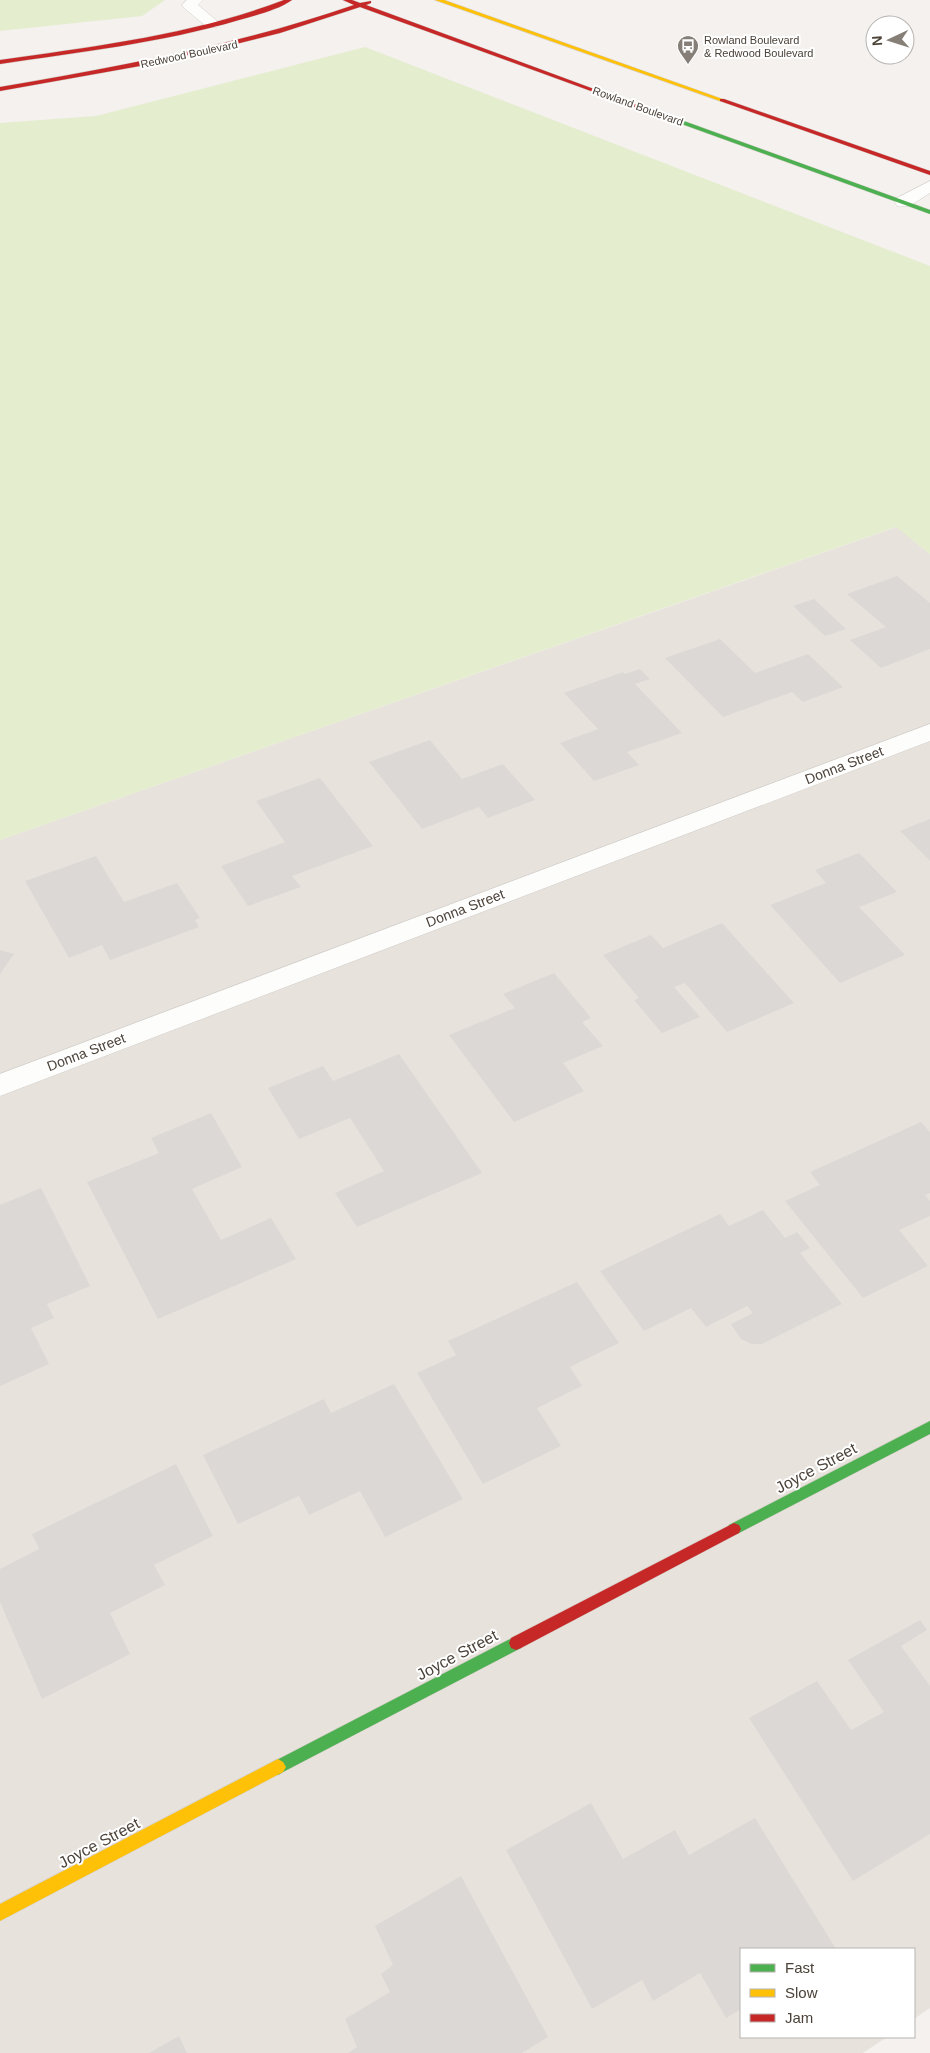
<svg xmlns="http://www.w3.org/2000/svg" width="930" height="2053" viewBox="0 0 930 2053" font-family="Helvetica,sans-serif">
<rect width="100%" height="100%" fill="#f4f1ee"/>
<path fill="#e7e2dc" d="M897,527L930,554V2008L914,2019V1949H741V2037H887L863,2053H0V840Z"/>
<path fill="#e5edcf" d="M0,0H165L142,16L0,31Z
M365,47L930,266V554L896,527L0,840V123L96,116Z"/>
<path fill="#dcd8d5" d="M897,576L930,603V649L881,668L850,640L886,627L847,594Z
M814,599L846,629L825,636L793,606Z
M720,639L755,673L808,654L843,687L803,702L792,692L723,717L665,658Z
M640,669L650,679L635,684L682,733L627,752L639,765L594,781L560,743L598,729L564,693L623,672L625,674Z
M430,740L462,779L503,764L535,800L488,818L479,807L422,829L369,762Z
M320,778L373,846L292,876L301,887L248,906L221,866L285,842L256,801Z
M930,819V861L900,831Z
M859,853L897,892L859,907L905,955L840,983L770,905L826,883L815,870Z
M96,856L124,902L177,883L200,918L195,920L199,927L110,960L102,945L69,958L25,881Z
M722,923L794,1003L727,1032L685,983L674,987L700,1017L662,1033L634,1000L639,998L603,955L651,935L663,948Z
M0,950L14,954L0,974Z
M554,973L591,1018L582,1022L603,1046L563,1063L584,1091L514,1122L449,1035L515,1008L503,994Z
M399,1054L482,1173L357,1227L335,1193L384,1171L350,1118L299,1139L268,1088L323,1066L333,1081Z
M211,1113L242,1167L192,1189L221,1240L271,1218L296,1259L158,1319L87,1182L159,1153L151,1138Z
M921,1122L930,1132V1193L925,1195L930,1201V1216L899,1230L928,1266L863,1298L785,1201L820,1185L810,1172Z
M41,1188L90,1286L47,1304L54,1318L31,1328L49,1364L0,1386V1205Z
M763,1210L785,1238L797,1232L810,1248L800,1253L842,1304L762,1344H752L741,1339L731,1324L753,1313L747,1306L706,1327L691,1308L644,1331L600,1271L720,1214L729,1226Z
M577,1282L619,1343L570,1367L582,1386L537,1408L561,1446L483,1484L417,1373L456,1355L448,1341Z
M394,1384L463,1499L385,1537L360,1491L309,1515L299,1496L238,1524L203,1455L324,1399L331,1413Z
M176,1464L213,1536L154,1565L165,1585L110,1613L130,1654L42,1699L0,1602V1569L39,1549L32,1534Z
M920,1620L927,1630L901,1646L930,1686V1834L853,1881L749,1718L817,1681L851,1730L884,1712L848,1660Z
M591,1803L623,1859L675,1830L689,1855L755,1818L836,1949H741V2009L726,2018L700,1973L653,2001L642,1980L592,2009L506,1850Z
M461,1876L548,2037L522,2053H348L357,2047L345,2019L390,1992L381,1974L393,1965L375,1926Z
M179,2036L187,2053H149Z"/>
<g fill="none" stroke-linecap="round" stroke-linejoin="round">
<g stroke="#d2cfcb" stroke-width="1">
<path id="lane" d="M187,0H203L198,5L217,21L219,24L217,27H207L184,8L182,5Z"/>
</g>
<g stroke="#d2cfcb" stroke-width="1">
<path id="street" d="M930,181V193C920,199 909,209 897,206L895,202L897,198Z
M930,724V741L0,1096V1074Z"/>
</g>
<g stroke="#d4cec7" stroke-width="1">
<path id="fast" d="M645,107L930,210V214L643,110L642,109Z
M930,1421V1434L739,1533L734,1535L729,1533L727,1529L729,1525Z
M516,1636L521,1638L523,1643L521,1648L283,1772L278,1775L273,1772L270,1767L273,1762Z"/>
</g>
<g stroke="#d4cec7" stroke-width="1">
<path id="slow" d="M435,0H444L725,100L720,101Z
M278,1759L283,1762L286,1767L283,1772L0,1921V1904Z"/>
</g>
<g stroke="#d4cec7" stroke-width="1">
<path id="jam" d="M284,0H292C278,10 256,15 239,20C161,43 80,52 0,64V60C96,46 192,35 284,0Z
M343,0H352L360,3L371,1V3L366,5L648,109L643,110L360,7L280,33L232,45L140,66L0,91V87C120,66 239,45 354,5Z
M720,99H724L930,171V175L720,101Z
M734,1523L739,1525L741,1529L739,1533L521,1648L516,1650L511,1648L509,1643L511,1638Z"/>
</g>
<use href="#lane" fill="#fdfdfc" fill-rule="evenodd"/>
<use href="#street" fill="#fdfdfc" fill-rule="evenodd"/>
<use href="#fast" fill="#4caf50" fill-rule="evenodd"/>
<use href="#slow" fill="#ffc107" fill-rule="evenodd"/>
<use href="#jam" fill="#c62828" fill-rule="evenodd"/>
</g>
<defs>
<g id="bus-pin" transform="scale(1.125)"><path d="M0 17L-7.5 6A9.5 9.5 0 1 1 7.5 6Z" fill="#867f78" stroke="#fff"/><path d="M-5-6H5V4H4V6H2V4H-2V6H-4V4H-5ZM-3.5-4V0h7V-4ZM-3.5 1.2v1.5H-2V1.2ZM2 1.2v1.5H3.5V1.2Z" fill="#fff"/></g>
</defs>
<g fill-rule="evenodd">
<use href="#bus-pin" x="688" y="46"/>
</g>
<g text-anchor="middle" dominant-baseline="central" stroke-width="4" stroke-linejoin="round" paint-order="stroke">
<g font-size="11" fill="#4b4239" stroke="#fff" text-anchor="start">
<text x="704" y="40">Rowland Boulevard<tspan x="704" dy="13">&amp; Redwood Boulevard</tspan></text>
</g>
<g font-size="11" fill="#4b4239" stroke="#fff">
<text transform="translate(189 54) rotate(-12)">Redwood Boulevard</text>
<text transform="translate(638 106) rotate(20)">Rowland Boulevard</text>
</g>
<g font-size="14" fill="#4b4239" stroke="#fff">
<text transform="translate(844 765) rotate(-21)">Donna Street</text>
<text transform="translate(465 908) rotate(-21)">Donna Street</text>
<text transform="translate(86 1052) rotate(-21)">Donna Street</text>
</g>
<g font-size="16" fill="#4b4239" stroke="#fff">
<text transform="translate(816 1468) rotate(-28)">Joyce Street</text>
<text transform="translate(457 1655) rotate(-28)">Joyce Street</text>
<text transform="translate(99 1843) rotate(-28)">Joyce Street</text>
</g>
</g>
<rect x="740" y="1948" width="175" height="90" fill="#ffffff" stroke="#b7b3b0"/>
<rect x="750" y="1964" width="25" height="8" fill="#4caf50" stroke="#b7b3b0"/>
<text x="785" y="1973" font-size="15" fill="#4b4239">Fast</text>
<rect x="750" y="1989" width="25" height="8" fill="#ffc107" stroke="#b7b3b0"/>
<text x="785" y="1998" font-size="15" fill="#4b4239">Slow</text>
<rect x="750" y="2014" width="25" height="8" fill="#c62828" stroke="#b7b3b0"/>
<text x="785" y="2023" font-size="15" fill="#4b4239">Jam</text>
<g transform="translate(890 40) rotate(266)"><circle r="24" fill="#ffffff" stroke="#b7b3b0"/>
<path d="M0-4L9 19L0 12L-9 19Z" fill="#867f78"/>
<text y="-8" font-size="14" font-weight="bold" text-anchor="middle" fill="#4b4239">N</text>
</g>
</svg>
